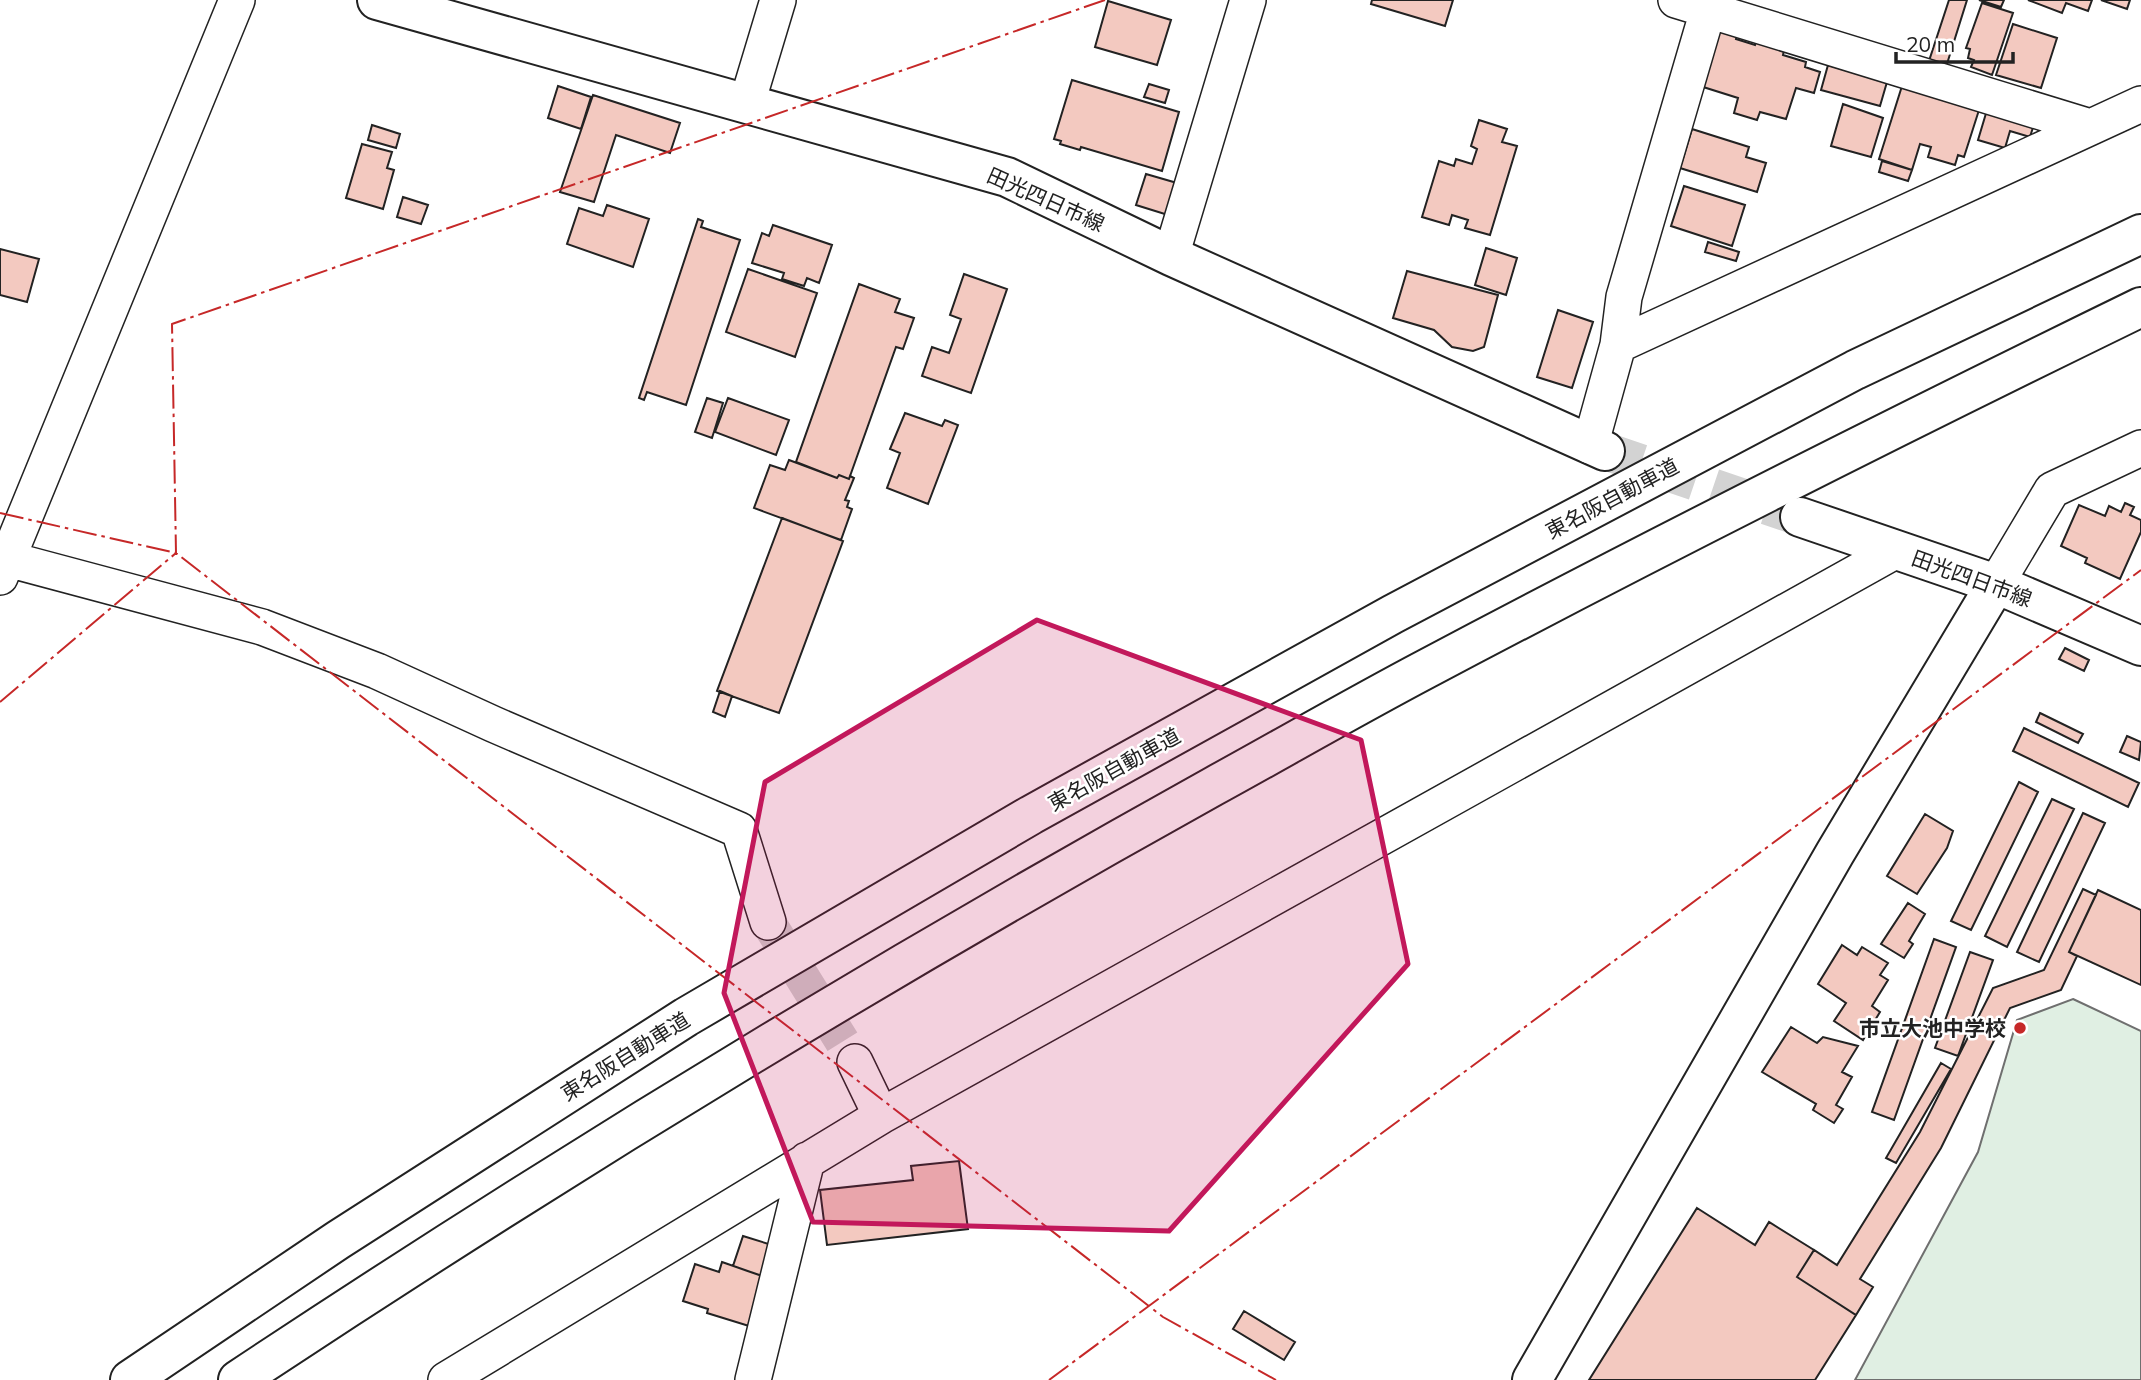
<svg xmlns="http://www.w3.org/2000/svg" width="2141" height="1380" viewBox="0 0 2141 1380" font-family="Mulish,'Noto Sans JP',sans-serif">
<rect width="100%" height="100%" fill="#fff"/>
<path fill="#e0efe3" stroke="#6f6f6f" stroke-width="2" d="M2073,999L2141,1031V1380H1855L1978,1152L2017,1020Z"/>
<path fill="#f3c9c0" stroke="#222" stroke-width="2" d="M1372,0H1453L1445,26L1371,4Z
M1949,0H1967L1946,67L1929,61Z
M1979,0H2004L2001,7Z
M2028,0H2092L2088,11L2066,3L2062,13Z
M2101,0H2130L2127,9Z
M1108,1L1171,20L1157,65L1095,47Z
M1982,3L2013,13L1992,75L1971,67L1974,60L1968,58L1970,49L1966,48Z
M2013,24L2057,38L2041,88L1996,75Z
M1717,28L1737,34L1736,39L1755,45L1757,37L1785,46L1783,55L1806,62L1805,67L1820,72L1814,93L1796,88L1786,119L1760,112L1757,120L1734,113L1738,98L1700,86Z
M1828,65L1887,82L1880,106L1821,90Z
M1072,80L1179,112L1162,171L1081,147L1080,150L1060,144L1061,141L1054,139Z
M1149,84L1169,90L1165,103L1144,97Z
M558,86L591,97L581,129L548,118Z
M1902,86L1979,110L1964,157L1958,155L1955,165L1928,157L1931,147L1920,144L1912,170L1879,159Z
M593,95L680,123L670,153L616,135L594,202L560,192Z
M1843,104L1883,118L1871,157L1831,146Z
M1987,110L2034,124L2030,137L2010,131L2005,148L1978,140Z
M1479,120L1507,129L1502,142L1517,146L1490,235L1465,228L1468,220L1452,215L1449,225L1422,217L1439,161L1454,166L1456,159L1472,164L1477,149L1471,146Z
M372,125L400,134L396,148L368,140Z
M1692,129L1749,147L1746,157L1766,163L1757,192L1680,168Z
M362,144L392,152L387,168L394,170L383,209L346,198Z
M1882,161L1912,170L1908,181L1879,172Z
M1146,174L1177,183L1168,215L1136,205Z
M1684,186L1745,205L1732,246L1671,226Z
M403,197L428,205L421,224L397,217Z
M607,205L649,219L633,267L567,244L579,208L603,216Z
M698,219L703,221L701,227L740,240L686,405L647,392L644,400L639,398Z
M773,225L832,245L819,283L807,278L804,286L782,279L784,273L752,263L762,233L769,236Z
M1708,242L1739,252L1736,261L1705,252Z
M1486,248L1517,258L1506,295L1475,285Z
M0,249L39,259L27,302L0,295Z
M748,269L817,293L795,357L726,332Z
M1407,271L1498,295L1484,347L1473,351L1452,347L1434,330L1393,318Z
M964,274L1007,289L971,393L922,376L932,347L949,353L961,319L950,315Z
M859,284L900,299L895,312L914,318L903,349L896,347L849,479L839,475L837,478L796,462Z
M1558,310L1593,322L1572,388L1537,377Z
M707,398L723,403L712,438L695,432Z
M728,398L789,420L776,455L715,432Z
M905,413L942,426L945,420L958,425L928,504L887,488L900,453L890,449Z
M789,460L837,478L839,475L849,479L850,476L854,478L845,500L849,501L847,507L852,509L841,540L754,508L770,465L785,470Z
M2125,503L2134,507L2130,515L2141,520V532L2120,579L2085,563L2087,558L2061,546L2079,505L2105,516L2109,506L2121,512Z
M782,518L843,541L779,713L717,691Z
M2065,648L2089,660L2084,671L2059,659Z
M720,691L732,696L725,717L713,712Z
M2040,713L2083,734L2078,743L2036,722Z
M2024,728L2139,783L2128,807L2013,751Z
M2127,736L2141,742L2139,760L2120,752Z
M2019,782L2038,792L1971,930L1951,921Z
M2052,799L2074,809L2007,947L1985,936Z
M2083,813L2105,823L2039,962L2017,952Z
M1925,814L1953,831L1947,848L1917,894L1887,876Z
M2083,889L2096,895L2069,952L2077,956L2061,990L2010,1008L1941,1148L1860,1279L1873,1287L1856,1315L1797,1277L1814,1250L1837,1265L1920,1132L1993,988L2044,970Z
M2098,890L2141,910V985L2069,952Z
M1908,903L1925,914L1909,941L1913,944L1904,958L1881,944Z
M1934,939L1956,947L1894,1120L1872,1112Z
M1842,945L1857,955L1862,947L1888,963L1880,975L1888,980L1872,1006L1880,1012L1863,1040L1834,1021L1846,1003L1818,984Z
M1970,952L1993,960L1958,1056L1935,1048Z
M1791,1027L1817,1043L1823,1037L1858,1046L1842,1072L1852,1077L1836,1105L1843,1109L1834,1123L1813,1110L1816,1104L1762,1072Z
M1941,1063L1951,1069L1896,1163L1886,1158Z
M959,1161L968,1229L827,1245L820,1190L913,1180L911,1166Z
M1697,1208L1755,1245L1769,1222L1814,1250L1797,1277L1856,1315L1815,1380H1589Z
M743,1236L775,1246L765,1277L733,1266Z
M722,1262L765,1277L749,1326L707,1313L708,1309L683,1301L695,1264L719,1272Z
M1244,1311L1295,1342L1284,1360L1233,1329Z"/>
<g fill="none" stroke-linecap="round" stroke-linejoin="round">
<path stroke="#d3d3d3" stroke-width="35" stroke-dasharray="35 18" stroke-linecap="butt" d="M768,922L855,1062"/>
<path stroke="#d3d3d3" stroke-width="38" stroke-dasharray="38 19" stroke-linecap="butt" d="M1605,451L1800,517"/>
<g stroke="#222" stroke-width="38">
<path id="street" d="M1676,0L2090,127
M747,103L778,0
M1171,256L1248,0
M1618,345L1624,297L1711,0
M1590,446L1618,345L2141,104
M0,557L262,627L377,671L493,724L739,830L768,922
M0,577L237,0
M1996,584L2052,490L2141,448
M855,1062L881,1116
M446,1380L881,1116L1895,551
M753,1380L807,1160"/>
</g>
<g stroke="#222" stroke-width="42">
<path id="secondary" d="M377,0L1007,177L1171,256L1605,451
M1800,517L1996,584L2141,646
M1532,1380L1835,853L1996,584"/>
</g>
<g stroke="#222" stroke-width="42">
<path id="highway" d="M130,1380L338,1240L686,1017L1031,815L1393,614L1855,370L2141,234
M238,1380C556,1169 881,971 1214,786C1285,747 1354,707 1426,669C1662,544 1901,424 2141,307"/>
</g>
<use href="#street" stroke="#fff" stroke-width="35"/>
<use href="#secondary" stroke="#fff" stroke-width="38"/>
<use href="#highway" stroke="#fff" stroke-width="38"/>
<path stroke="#c62828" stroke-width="2" stroke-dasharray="24 5 3.5 5" stroke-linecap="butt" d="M0,513L176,553L1163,1317L1276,1380
M0,702L176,553L172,324L1105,0
M1049,1380L2141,570"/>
</g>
<path fill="#c2185b" fill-opacity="0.2" stroke="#c2185b" stroke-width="5" stroke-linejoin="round" d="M1037,620L1361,740L1408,964L1169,1231L813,1222L724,993L765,782Z"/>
<circle fill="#c62828" stroke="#fff" stroke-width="2.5" cx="2020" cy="1028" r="7"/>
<g text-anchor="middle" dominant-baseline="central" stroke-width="5" stroke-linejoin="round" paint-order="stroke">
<g font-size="21" fill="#222" stroke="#fff">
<text transform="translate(1046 199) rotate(24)">田光四日市線</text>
<text transform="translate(1612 498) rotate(-28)">東名阪自動車道</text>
<text transform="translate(1972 578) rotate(20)">田光四日市線</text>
<text transform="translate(1114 769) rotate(-29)">東名阪自動車道</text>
<text transform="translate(625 1056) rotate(-32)">東名阪自動車道</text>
</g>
<g font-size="21" font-weight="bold" fill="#222" stroke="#fff" text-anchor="end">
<text x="2006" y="1028">市立大池中学校</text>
</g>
</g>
<path d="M1896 52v10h117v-10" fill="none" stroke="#222222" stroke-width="3.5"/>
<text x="1906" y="52" font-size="21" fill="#222222" stroke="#ffffff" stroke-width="5" paint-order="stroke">20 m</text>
</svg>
